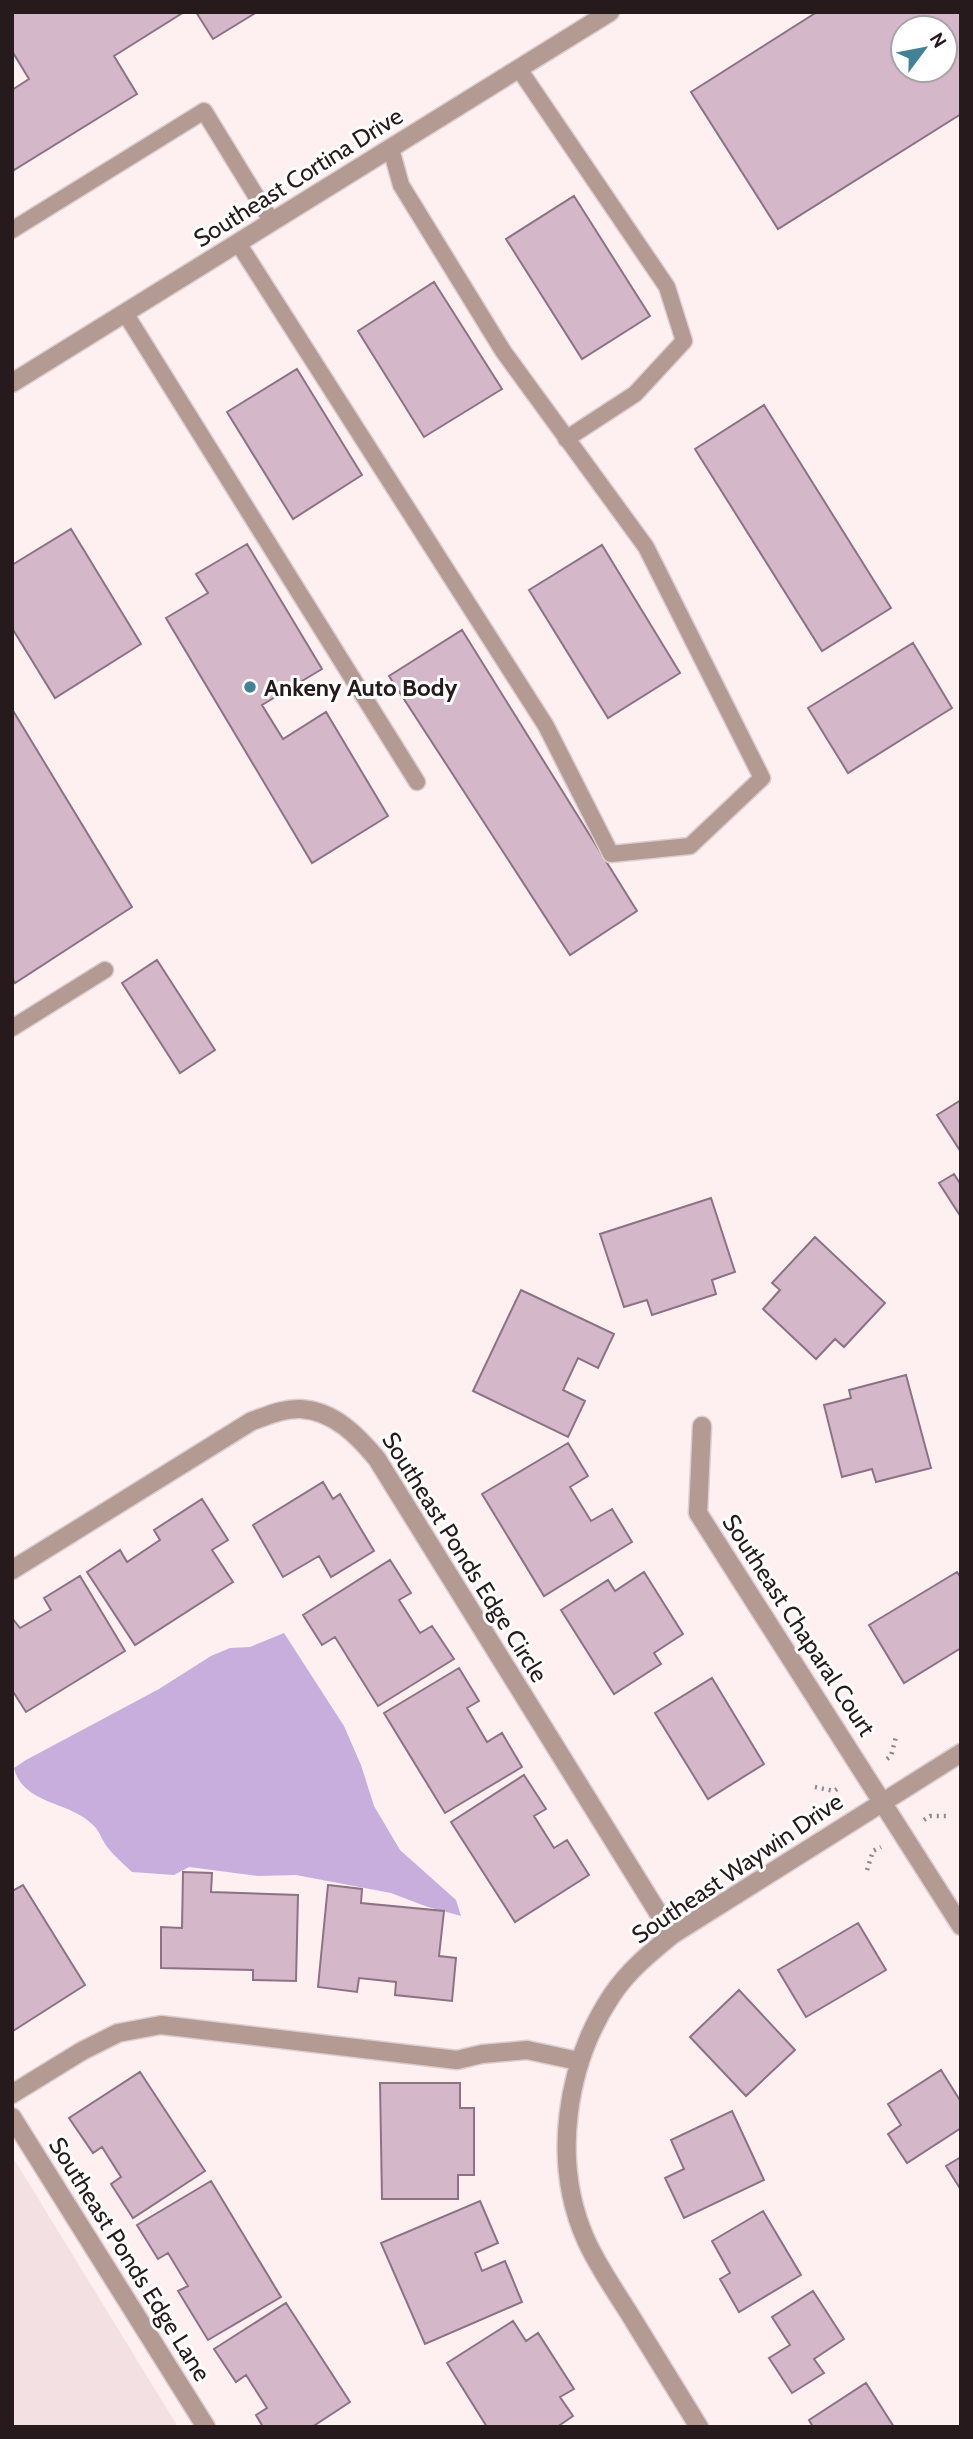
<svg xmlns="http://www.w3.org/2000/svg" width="973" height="2439" viewBox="0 0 973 2439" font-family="Cabin,sans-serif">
<rect width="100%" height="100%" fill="#feeff1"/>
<path fill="#f2e0e2" d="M12,2156L178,2427H12Z"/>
<path fill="#c7aedc" d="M284,1633L344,1726L361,1765L374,1806L400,1850L456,1900L461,1916L425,1906L391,1893L296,1875L258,1876L189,1867L174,1875L132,1872C124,1864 115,1857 108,1848C102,1841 100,1831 93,1825C70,1801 23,1805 14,1768L26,1760L159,1689L211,1656L230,1648L250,1647Z"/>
<path fill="#d4b8ca" stroke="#8c7383" stroke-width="2" fill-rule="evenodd" d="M12,12H184L114,56L137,94L14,170L12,166V90L29,79L12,51Z
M196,12H257L213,39Z
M817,12H961V114L778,229L691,92ZM903,28H945V70H903Z
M574,196L650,316L582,359L506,239Z
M434,282L502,389L424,437L358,331Z
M297,369L362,475L293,519L227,412Z
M764,405L891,608L822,651L695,449Z
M71,529L141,644L55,698L12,628V565Z
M247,544L322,669L262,705L283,739L326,712L388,816L312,863L166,618L208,593L196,574Z
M602,545L680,673L608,718L529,590Z
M462,630L637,911L570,955L389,676Z
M913,643L952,708L848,773L808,708Z
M12,709L132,907L15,983L12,978Z
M157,960L215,1050L180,1073L122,983Z
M961,1100V1152L937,1115Z
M954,1174L961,1185V1217L939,1183Z
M711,1198L735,1272L712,1280L716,1294L652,1315L647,1300L624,1307L600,1234Z
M815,1237L885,1303L844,1347L835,1339L816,1359L763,1309L780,1290L772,1283Z
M521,1290L614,1334L598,1368L578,1358L563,1390L585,1401L568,1437L473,1391Z
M906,1375L931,1468L876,1482L872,1469L842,1477L824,1405L851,1398L849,1390Z
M568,1443L588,1476L570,1487L591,1521L612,1509L632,1542L544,1596L482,1494Z
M323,1482L333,1499L340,1494L374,1551L331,1577L319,1556L283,1577L253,1525Z
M202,1499L228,1540L212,1550L233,1582L135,1645L87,1572L120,1550L127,1562L160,1540L154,1530Z
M390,1560L411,1593L399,1600L420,1633L432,1626L454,1659L378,1706L335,1637L322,1645L303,1615Z
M644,1572L683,1634L654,1653L661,1664L614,1694L561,1610L608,1580L615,1591Z
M957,1572L961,1578V1648L904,1683L869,1625Z
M80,1576L125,1651L26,1712L12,1690V1618L20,1628L51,1610L44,1598Z
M459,1668L479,1701L467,1708L487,1742L502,1733L522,1767L445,1813L384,1713Z
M712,1678L764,1764L708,1799L655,1713Z
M524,1775L546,1809L534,1816L554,1848L567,1840L589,1875L515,1922L451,1822Z
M183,1872L212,1873L211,1892L298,1895L296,1981L253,1980V1970L161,1968V1927L182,1928Z
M23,1885L85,1985L13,2031L12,1891Z
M328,1885L362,1889L361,1903L444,1911L439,1956L456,1958L452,2001L395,1995L396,1982L359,1978L357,1992L318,1987Z
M858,1923L886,1970L806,2017L778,1970Z
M739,1990L795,2050L746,2096L690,2037Z
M941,2070L961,2102V2128L907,2163L888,2134L901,2125L888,2104Z
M140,2072L205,2171L133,2218L111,2184L121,2177L102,2147L93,2153L69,2118Z
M380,2083H460V2108H474V2175H458V2199H382Z
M732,2111L764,2180L684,2218L665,2178L684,2169L671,2140Z
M961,2157V2190L946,2166Z
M211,2181L281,2297L208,2340L178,2291L188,2286L168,2253L158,2259L137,2225Z
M480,2201L498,2243L475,2253L482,2271L505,2261L522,2302L425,2344L381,2243Z
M763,2211L801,2275L739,2312L720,2279L730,2273L712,2241Z
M813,2291L844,2339L814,2359L824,2373L792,2393L769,2358L790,2345L772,2317Z
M286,2303L350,2402L312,2427H263L256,2415L267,2408L246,2375L236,2382L214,2349Z
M513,2321L526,2341L538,2333L574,2389L560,2397L573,2416L557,2427H487L447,2363Z
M866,2383L894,2427H813L809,2420Z"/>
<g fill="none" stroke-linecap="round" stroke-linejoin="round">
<g stroke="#dccdcf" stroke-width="19">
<path id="service" d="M519,69L667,287L684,341L635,394L566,439
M12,230L204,111L272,222
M238,243L546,726L611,854L690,846L762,778L646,547L503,351L401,185L391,149
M125,313L417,782
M12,1028L105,970"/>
</g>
<g stroke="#dccdcf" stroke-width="21">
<path id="minor" d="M12,383L610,12
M702,1426L698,1513L961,1926
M12,1570L252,1421C267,1416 284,1408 301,1409C334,1411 358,1436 377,1459L672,1935
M12,2094L82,2051L118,2033L161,2025L457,2060L482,2054L527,2050L578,2061
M12,2117L206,2427
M699,2427C677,2391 654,2354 632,2318C616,2292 598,2267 586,2240C551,2162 566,2064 612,1995C628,1971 650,1953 672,1935L961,1753"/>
</g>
<path stroke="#948688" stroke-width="4.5" stroke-dasharray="2 5" stroke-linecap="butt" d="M887,1759L891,1756L896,1737
M815,1787L834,1791L840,1787
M924,1820L930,1816H950
M867,1870L873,1851L881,1847"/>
<use href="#service" stroke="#b39b93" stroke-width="16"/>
<use href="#minor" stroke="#b39b93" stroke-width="18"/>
</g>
<circle fill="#428296" stroke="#fff" stroke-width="2.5" cx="250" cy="687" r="7"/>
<g text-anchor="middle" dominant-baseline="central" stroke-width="6" stroke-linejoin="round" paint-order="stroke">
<g font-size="24" fill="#271a1c" stroke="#fff">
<text transform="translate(298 177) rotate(-32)">Southeast Cortina Drive</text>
<text transform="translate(465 1557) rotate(58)">Southeast Ponds Edge Circle</text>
<text transform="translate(799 1625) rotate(57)">Southeast Chaparal Court</text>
<text transform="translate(737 1868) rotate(-34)">Southeast Waywin Drive</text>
<text transform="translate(130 2259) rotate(58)">Southeast Ponds Edge Lane</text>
</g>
<g font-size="24" font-weight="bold" fill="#271a1c" stroke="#fff" text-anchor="start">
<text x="264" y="687">Ankeny Auto Body</text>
</g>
</g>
<rect width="973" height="2439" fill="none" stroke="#271a1c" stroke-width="28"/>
<g transform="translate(924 49) rotate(58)"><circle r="33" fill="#ffffff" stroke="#a9a3a4" stroke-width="2"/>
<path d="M0-5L12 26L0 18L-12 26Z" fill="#428296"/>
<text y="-10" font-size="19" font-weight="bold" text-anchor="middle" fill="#271a1c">N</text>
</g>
</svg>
